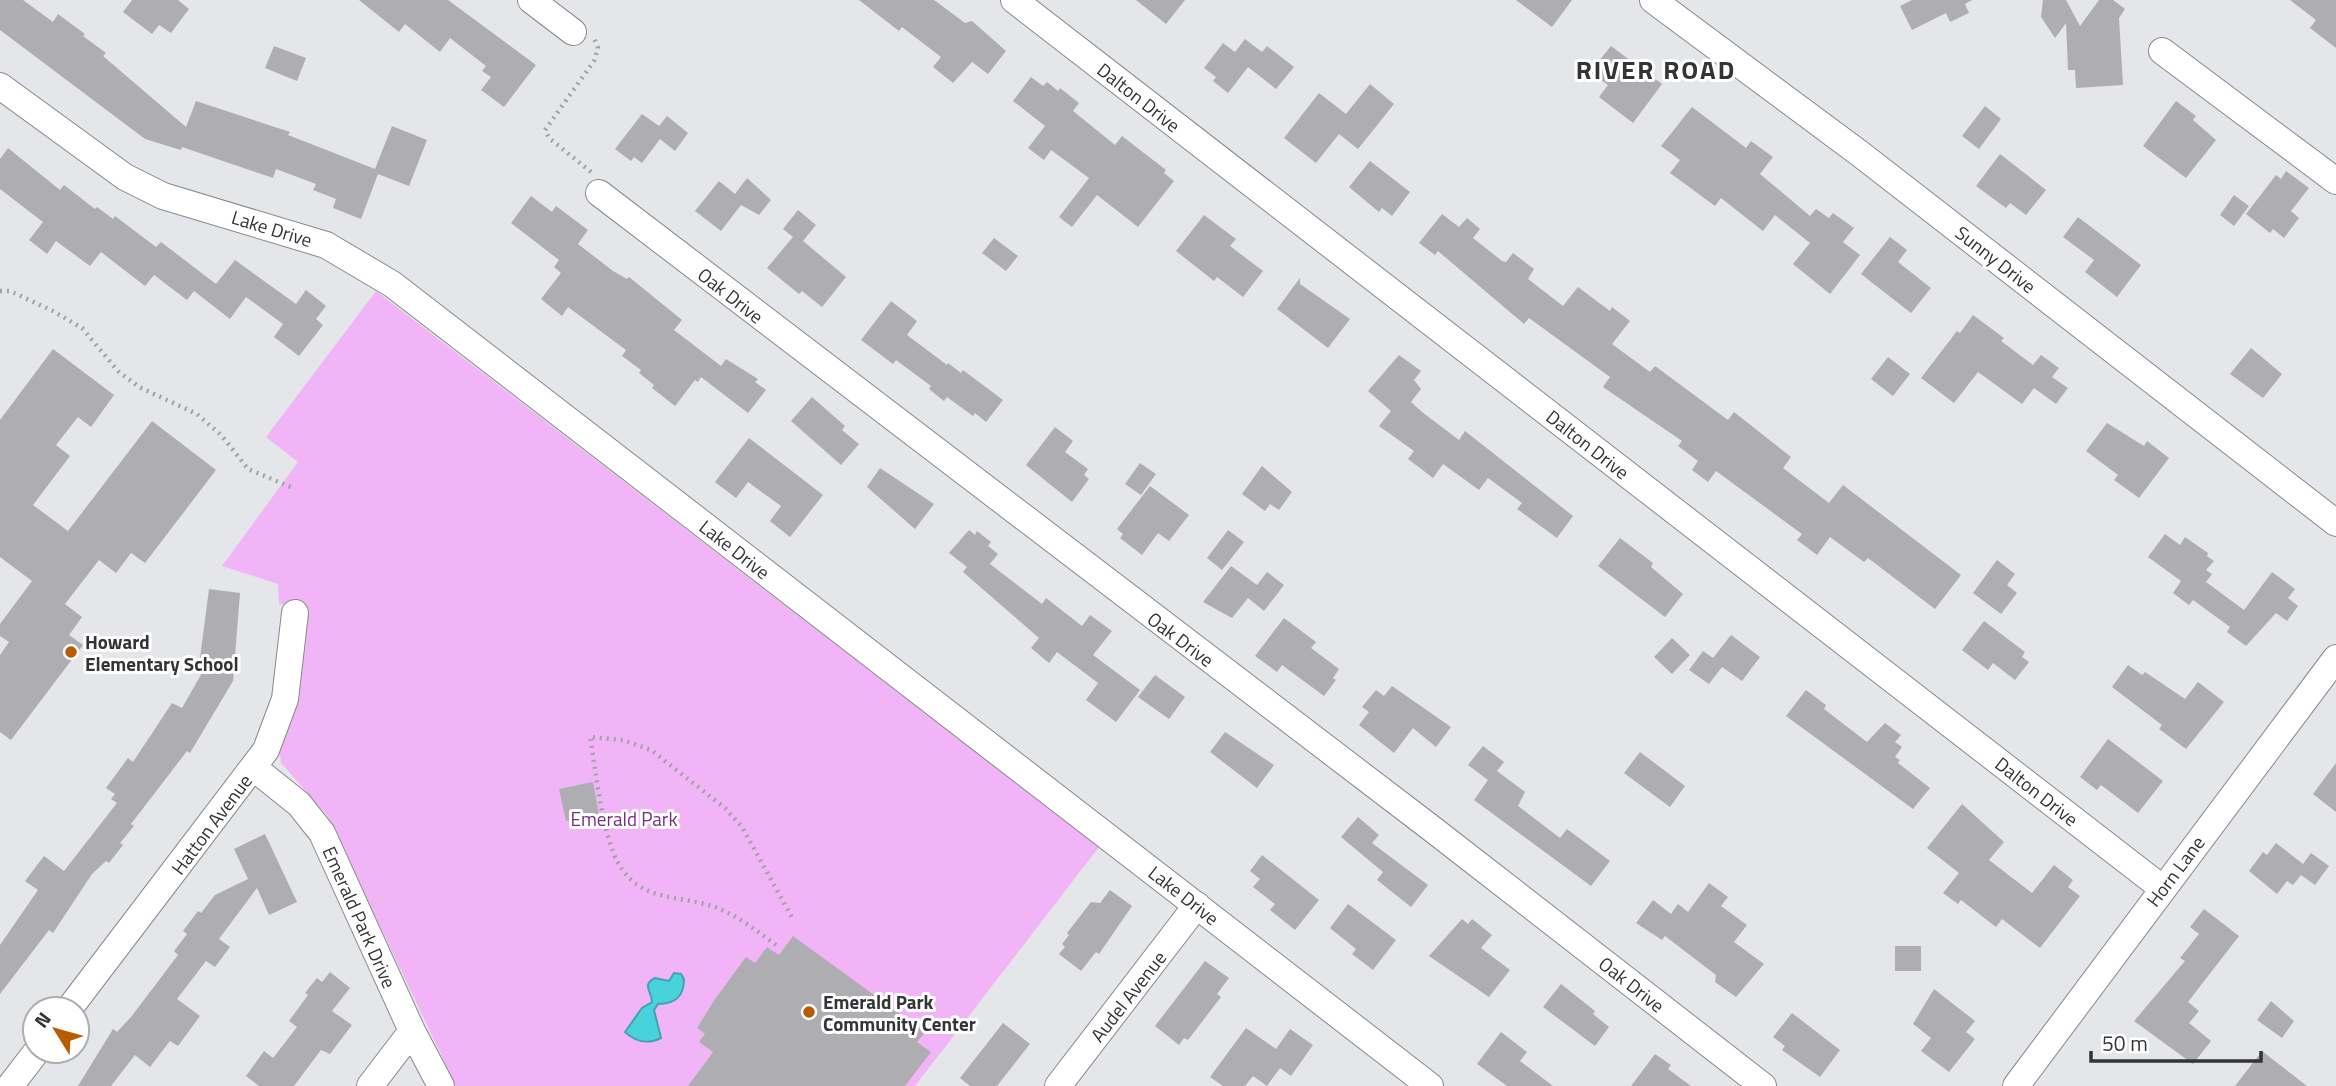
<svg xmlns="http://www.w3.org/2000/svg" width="2336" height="1086" viewBox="0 0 2336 1086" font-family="'Titillium Web',sans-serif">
<rect width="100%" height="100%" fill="#e4e6ea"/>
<path fill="#f1b5f7" d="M376,291L1099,847L915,1086H456L327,815L281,763L279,745L297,687L308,607L279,604L278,584L222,566L298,462L266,437Z"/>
<path fill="#48d2db" stroke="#42a3a9" stroke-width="2" d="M674,973L681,974L684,979C684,997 675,1004 658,1004L654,1010L661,1038C647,1045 636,1042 625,1032L642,1008L652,1002C652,991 641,985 655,978L669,981Z"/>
<path fill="#aeaeb2" d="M0,0H23L53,22L58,14L85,34L83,36L106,53L103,56L186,127L196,101L290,132L288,135L375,169L392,126L427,140L409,186L378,174L361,219L333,208L336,199L313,190L316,184L276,169L273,178L182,147L181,150L145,139L0,30Z
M132,0H178L189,9L171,33L159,25L152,34L123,12Z
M359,0H448L536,65L504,107L481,90L491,77L482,71L486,66L450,38L440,52L405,24L399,32Z
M859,0H934L965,23L972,21L1006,51L988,74L972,62L953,83L933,67L941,57L902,27L899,31Z
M1136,0H1185L1166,24Z
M1516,0H1572L1552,27Z
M1912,0H1972L1965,4L1969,13L1950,22L1946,13L1912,30L1900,6Z
M2043,0H2066L2080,26L2099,0H2113L2125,9L2119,18L2123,85L2076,88L2075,70H2068L2066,23L2055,38L2041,17Z
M2290,0H2336V48L2310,28L2316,20Z
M1245,39L1262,52L1267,46L1294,67L1276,89L1248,67L1228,93L1213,81L1216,77L1204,68L1223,43L1235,52Z
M274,46L306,58L297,81L265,68Z
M1611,46L1662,84L1633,123L1599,97L1608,85L1590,72Z
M1031,77L1043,86L1047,82L1058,91L1060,88L1079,103L1073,111L1115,145L1122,136L1166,170L1164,173L1174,181L1138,227L1097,195L1072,227L1059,217L1089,178L1051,150L1044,160L1028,148L1045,126L1013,101Z
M1370,84L1394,104L1358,149L1339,134L1316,163L1284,138L1319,93L1346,114Z
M2176,101L2196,116L2193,120L2216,140L2186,178L2143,146Z
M1985,106L2001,119L1979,149L1962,136Z
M1692,107L1746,148L1751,141L1773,157L1760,174L1810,216L1816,209L1829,218L1833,213L1854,228L1843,242L1860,255L1830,294L1793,264L1810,243L1775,215L1763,231L1721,198L1715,206L1670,173L1680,160L1661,146Z
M642,114L659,126L667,116L688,133L675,151L660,139L642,163L634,157L631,161L615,149Z
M8,148L60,190L64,185L95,209L97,207L113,219L115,216L156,247L161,242L216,284L235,260L296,304L306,290L326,306L316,319L323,325L299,356L274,337L283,324L246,297L230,319L194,291L187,300L154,275L145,286L101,252L90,266L56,241L47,254L29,240L43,222L0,189V159Z
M2000,154L2046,190L2026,215L2010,203L2006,208L1976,186Z
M1370,161L1410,192L1392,216L1382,208L1379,212L1349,187Z
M2286,171L2309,188L2291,211L2299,218L2284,238L2273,229L2270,233L2246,214L2276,175L2281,179Z
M747,178L771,200L759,215L741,205L721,231L695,211L719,181L735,194Z
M2234,195L2249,206L2234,226L2220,215Z
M531,196L552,212L556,206L588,230L578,244L613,271L627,279L629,277L682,320L674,330L721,366L726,359L758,379L755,382L766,390L748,413L701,377L698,382L695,380L675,406L652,388L654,385L639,373L641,370L622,356L626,350L568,307L562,316L541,299L561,273L554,267L559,260L511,223Z
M798,210L816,225L803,241L846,277L822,307L802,291L799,294L767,268L793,237L783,229Z
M1442,214L1459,227L1467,218L1480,229L1473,238L1502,261L1506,262L1513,253L1534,269L1528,279L1563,306L1578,287L1610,311L1612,307L1630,321L1612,344L1650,372L1655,366L1728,420L1734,412L1791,457L1783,468L1829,503L1843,485L1961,575L1935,609L1868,558L1864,562L1830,537L1817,555L1797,540L1802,534L1716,471L1708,482L1692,470L1698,461L1678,446L1682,441L1603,387L1610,377L1529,318L1524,324L1438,251L1435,255L1419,243Z
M1204,215L1236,239L1230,246L1263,271L1243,297L1217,277L1214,281L1176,251Z
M2078,217L2141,265L2117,297L2085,272L2094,260L2063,237Z
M1890,237L1907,250L1898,262L1931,288L1911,313L1861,274Z
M994,238L1018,256L1006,271L982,253Z
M1300,278V284L1350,319L1328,348L1277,309Z
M891,301L917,321L907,335L947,365L948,363L961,373L963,370L1003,400L986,422L975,413L973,416L947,397L944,401L929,389L931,386L896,360L893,364L861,340Z
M1973,315L2004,338L2001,341L2033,365L2041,355L2059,368L2052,377L2068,388L2056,404L2034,388L2022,404L1978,372L1954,403L1921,378L1957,331L1960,333Z
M2251,348L2282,374L2263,398L2230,374Z
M53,349L114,395L91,427L78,417L56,445L70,456L33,505L68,531L152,421L216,470L145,563L131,553L116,573L99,560L65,604L82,617L69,635L83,645L11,740L0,732V655L9,642L0,636V624L32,581L0,557V420Z
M1399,355L1421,371L1414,380L1421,389L1411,402L1422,412L1459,440L1465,431L1573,516L1557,538L1517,509L1522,503L1488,478L1479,490L1443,464L1433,478L1408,459L1414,451L1379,426L1391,411L1368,391Z
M1888,357L1910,374L1893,396L1871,379Z
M812,397L845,426L842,430L859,444L841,465L791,421Z
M2107,423L2144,446L2147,441L2169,458L2139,498L2114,480L2118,475L2086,451Z
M1055,427L1073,441L1065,452L1088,469L1084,475L1089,479L1072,502L1026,465Z
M749,438L823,495L790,537L770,521L781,506L748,482L736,498L715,482Z
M1140,463L1156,474L1141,495L1125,484Z
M1262,466L1292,492L1279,510L1270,504L1265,511L1242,494Z
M880,468L934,504L915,529L867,487Z
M1150,486L1189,515L1169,541L1158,533L1142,555L1120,538L1123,534L1117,529Z
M969,530L975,535L977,531L991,542L988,546L998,554L990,564L1042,604L1046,598L1082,626L1090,615L1112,631L1093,655L1140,690L1116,722L1086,700L1098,683L1057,652L1049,663L1031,648L1039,638L963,572L967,567L949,553Z
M1228,530L1244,542L1222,570L1207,558Z
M2165,534L2180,545L2185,537L2208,553L2207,556L2214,561L2206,570L2212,574L2206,582L2244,610L2272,572L2295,589L2288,598L2298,606L2287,621L2276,613L2246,646L2227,632L2230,627L2193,600L2189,605L2173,593L2181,581L2148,557Z
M1620,538L1653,563L1651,567L1683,594L1665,617L1598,566Z
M1997,560L2015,574L2007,585L2017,593L2001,614L1973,593Z
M1231,566L1257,585L1267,572L1284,585L1264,611L1248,598L1232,618L1203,602Z
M209,589L240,593L233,681L190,753L187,751L131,824L134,826L120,843L123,845L109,863L106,861L92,874L53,933L49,930L0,994V945L38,890L25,881L44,856L64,871L117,803L111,799L115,794L106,788L128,758L133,762L172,703L182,708L210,659L200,658Z
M1284,618L1316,642L1311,648L1339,669L1333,678L1336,680L1324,696L1282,665L1277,672L1255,656Z
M1984,621L2025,652L2022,657L2029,662L2015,680L1993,663L1988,670L1962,650Z
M1731,635L1760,657L1742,681L1722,667L1709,684L1689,670L1703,651L1713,658Z
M1672,638L1690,655L1672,674L1654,657Z
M2128,665L2142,675L2145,672L2185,699L2198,682L2224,702L2186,749L2159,729L2162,725L2112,687Z
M1155,675L1185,697L1169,719L1138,697Z
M1392,686L1451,727L1436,747L1413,728L1394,753L1359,725L1369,712L1362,707L1376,690L1384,696Z
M1806,690L1826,705L1824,709L1867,742L1885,723L1901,735L1895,742L1902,747L1895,757L1900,760L1898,763L1930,788L1913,809L1786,716Z
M1225,732L1274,765L1257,788L1210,752Z
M2108,739L2163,781L2138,813L2101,785L2097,790L2080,777Z
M1483,746L1504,762L1497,771L1525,792L1518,806L1560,838L1567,829L1610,861L1591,886L1474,800L1488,780L1468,765Z
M1640,752L1685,786L1670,807L1624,773Z
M2336,763V812L2313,794Z
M593,782L599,815L566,821L559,789Z
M1962,804L2004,842L1989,860L2032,893L2054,865L2073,880L2068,887L2080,896L2040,948L2002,919L1996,927L1961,900L1958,904L1943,893L1959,873L1927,848Z
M1358,817L1379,835L1372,843L1428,885L1411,907L1377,880L1383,872L1341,837Z
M265,834L297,902L269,915L257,888L219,939L230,947L215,967L206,961L177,999L200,1016L178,1046L170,1041L150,1067L135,1055L111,1086H78L113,1029L117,1032L131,1017L178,955L174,951L187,934L183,931L198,911L201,913L215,895L248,879L234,849Z
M2276,843L2303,864L2311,853L2329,866L2315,885L2301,875L2293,885L2287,881L2277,894L2249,871L2263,852L2267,855Z
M1262,855L1319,900L1295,930L1270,910L1275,904L1253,887L1260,879L1250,871Z
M1709,883L1728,897L1721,906L1747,925L1734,942L1764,964L1736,997L1715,982L1716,975L1665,936L1662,940L1636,923L1653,900L1671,914L1678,904L1688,912Z
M1110,890L1132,906L1099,954L1096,952L1081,971L1059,954L1065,947L1062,944L1069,935L1067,933L1091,902L1100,903Z
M1348,904L1396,940L1373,970L1352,954L1356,949L1330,928Z
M2204,909L2239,936L2188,1002L2199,1011L2189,1023L2211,1041L2193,1064L2134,1021L2185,961L2180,958L2199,934L2190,927Z
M1462,919L1468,924L1472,919L1492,935L1481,948L1510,970L1489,997L1429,956Z
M793,936L925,1032L917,1042L931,1052L905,1086H688L713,1052L699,1042L705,1034L697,1028L715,999L746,957L755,963L767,947L779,955Z
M1895,946H1921V971H1895Z
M1205,961L1229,978L1217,994L1221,997L1188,1040L1184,1038L1179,1045L1155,1026Z
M330,972L350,988L332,1011L352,1025L330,1054L321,1050L294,1086H259L246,1076L264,1051L273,1058L297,1027L289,1021L308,995L305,993L317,978L322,982Z
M1561,984L1595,1011L1593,1014L1609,1027L1595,1046L1543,1007Z
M1934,989L1975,1021L1966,1032L1975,1039L1949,1072L1921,1051L1931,1038L1913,1024Z
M2271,1001L2294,1021L2282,1038L2257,1020Z
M1792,1013L1840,1050L1820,1077L1782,1050L1785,1046L1773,1037Z
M1003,1023L1030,1044L997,1086H970L960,1078Z
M1246,1028L1276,1049L1290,1029L1313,1045L1291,1076L1280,1068L1267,1086L1253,1076L1245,1086H1223L1210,1077Z
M1501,1032L1527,1052L1520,1061L1553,1086H1507L1477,1064Z
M2262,1051L2307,1086H2235Z
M1655,1054L1671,1065L1668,1069L1691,1086H1631Z"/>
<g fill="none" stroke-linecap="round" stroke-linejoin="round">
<g stroke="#86888b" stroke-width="28">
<path id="minor" d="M531,0L573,32
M1014,0L2162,888
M1653,0L1859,153L2336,523
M2162,51L2336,181
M0,86L125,177L163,196L326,245L392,284L1430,1086
M599,193L1431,828L1763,1086
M254,768L299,804L322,833L412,1031L441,1086
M69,1009L266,750L285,699L295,613
M10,1086L37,1051
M370,1086L412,1031
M1058,1086L1197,905
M2016,1086L2336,658"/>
</g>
<path stroke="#a0a2a5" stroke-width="4.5" stroke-dasharray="2 5" stroke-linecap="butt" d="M591,172L549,138L545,130L594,61L598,48L594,38
M0,291H10L53,311L82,328L118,371L139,387L197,414L222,436L248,469L293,488
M776,945C757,931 738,916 717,908C682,894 641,904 618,863C602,834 596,771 590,737L623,740L651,750L725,808L742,827L794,921"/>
<use href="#minor" stroke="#fff" stroke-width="26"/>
</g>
<g fill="#b75c00" stroke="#fff" stroke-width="2.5">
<circle cx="71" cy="652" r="7"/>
<circle cx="809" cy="1012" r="7"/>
</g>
<g text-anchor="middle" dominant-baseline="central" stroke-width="6" stroke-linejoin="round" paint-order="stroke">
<g font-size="19" fill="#333435" stroke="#fff">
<text transform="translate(1139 97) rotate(38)">Dalton Drive</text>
<text transform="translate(272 228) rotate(17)">Lake Drive</text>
<text transform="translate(1996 259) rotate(38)">Sunny Drive</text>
<text transform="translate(731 295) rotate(38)">Oak Drive</text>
<text transform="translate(1588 444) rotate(38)">Dalton Drive</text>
<text transform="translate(735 549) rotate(38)">Lake Drive</text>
<text transform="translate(1181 639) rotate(37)">Oak Drive</text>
<text transform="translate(2037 791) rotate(38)">Dalton Drive</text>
<text transform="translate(211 824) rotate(-53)">Hatton Avenue</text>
<text transform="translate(2175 871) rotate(-53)">Horn Lane</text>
<text transform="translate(1184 895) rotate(38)">Lake Drive</text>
<text transform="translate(360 917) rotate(66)">Emerald Park Drive</text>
<text transform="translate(1632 984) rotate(38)">Oak Drive</text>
<text transform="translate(1128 996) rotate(-52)">Audel Avenue</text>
</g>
<g font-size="19" font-weight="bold" fill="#333435" stroke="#fff" text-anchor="start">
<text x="85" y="641">Howard<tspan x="85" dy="22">Elementary School</tspan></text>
<text x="823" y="1001">Emerald Park<tspan x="823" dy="22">Community Center</tspan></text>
</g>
<g font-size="19" fill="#752d7e" stroke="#fff">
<text x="624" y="818">Emerald Park</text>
</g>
<g font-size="26" font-weight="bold" letter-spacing="2" fill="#333435" stroke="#fff">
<text x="1656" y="69">RIVER ROAD</text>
</g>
</g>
<g transform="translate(56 1030) rotate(307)"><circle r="33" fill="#ffffff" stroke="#adaeae" stroke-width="2"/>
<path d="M0-5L12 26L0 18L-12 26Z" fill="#b75c00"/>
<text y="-10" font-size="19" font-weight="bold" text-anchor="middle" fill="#333435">N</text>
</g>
<path d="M2091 1051v10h170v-10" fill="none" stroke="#333435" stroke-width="3.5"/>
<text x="2102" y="1051" font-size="21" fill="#333435" stroke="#ffffff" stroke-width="5" paint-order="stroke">50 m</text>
</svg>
